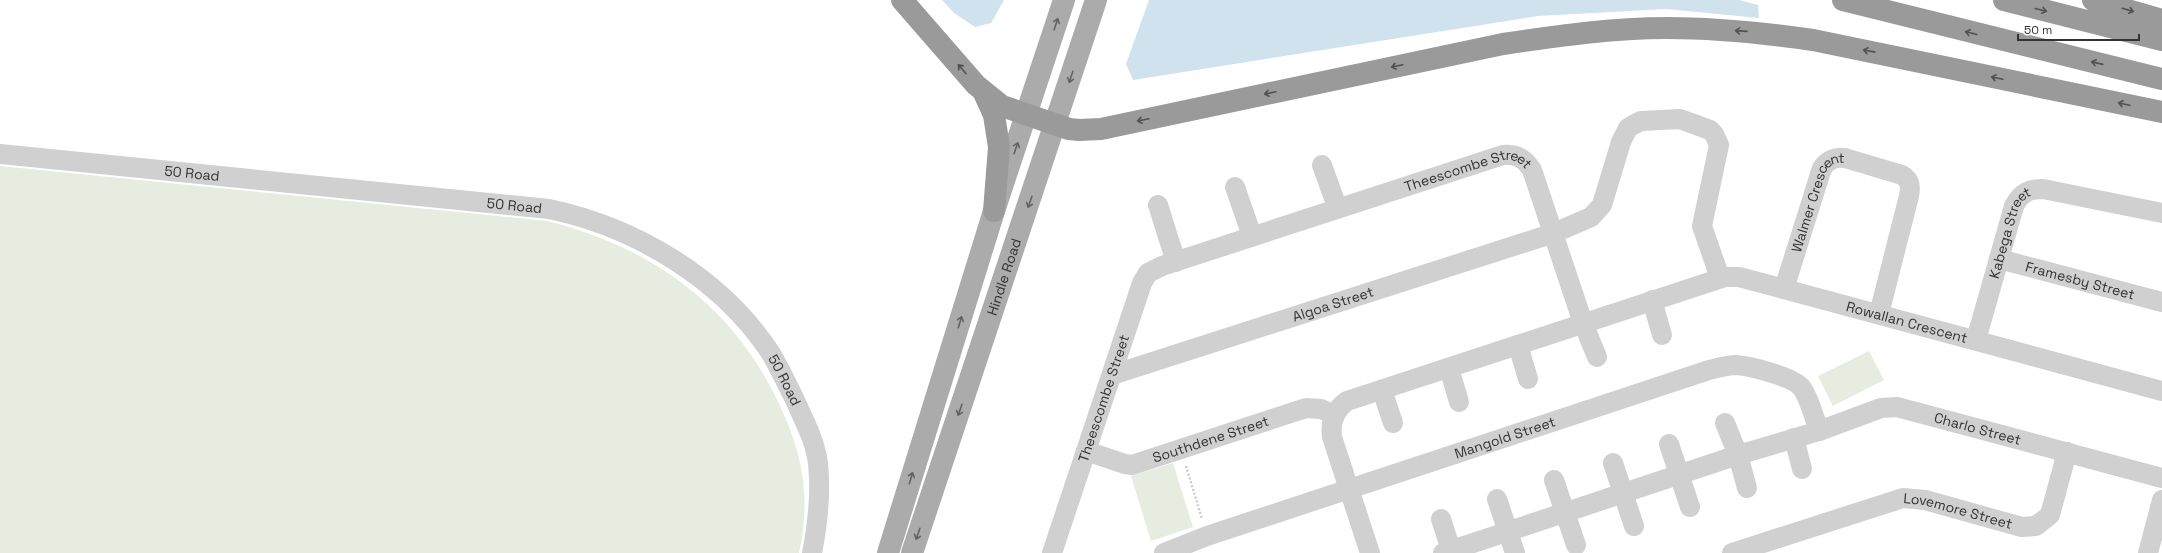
<svg xmlns="http://www.w3.org/2000/svg" width="2162" height="553" viewBox="0 0 2162 553" font-family="'Space Grotesk',sans-serif">
<rect width="100%" height="100%" fill="#fff"/>
<path fill="#e6ecdf" d="M0,166L547,221C652,247 734,306 780,406C803,454 811,500 799,553H0Z
M1869,351L1884,380L1833,406L1818,376Z
M1173,463L1193,527L1151,541L1131,476Z"/>
<path fill="#cfe2ee" d="M942,0H1004L991,23L975,27L954,13Z
M1149,0H1739L1758,5L1759,18L1666,9L1538,16L1133,80L1126,64Z"/>
<g fill="none" stroke-linecap="round" stroke-linejoin="round">
<path stroke="#cdcdcd" stroke-width="2.5" stroke-dasharray="2 2" stroke-linecap="butt" d="M1186,466L1202,519"/>
<g stroke="#d0d0d0" stroke-width="20">
<path id="s1" d="M0,154L549,209C635,227 721,278 770,352C779,367 786,382 794,398C803,418 815,440 818,463C821,493 818,523 812,553"/>
<path d="M1322,165L1337,207"/>
<path d="M1235,187L1252,236"/>
<path d="M1158,205L1176,262"/>
<path id="s2" d="M1999,259L2162,302"/>
<path id="s3" d="M1784,289L1822,168C1828,160 1834,157 1845,158L1902,175C1910,180 1911,186 1909,196L1879,314"/>
<path d="M1652,300L1662,335"/>
<path id="s4" d="M1976,340L2014,206C2021,193 2028,189 2043,189L2162,213"/>
<path d="M1518,345L1528,379"/>
<path d="M1449,368L1459,402"/>
<path id="s5" d="M1112,375L1554,233L1591,217L1602,205L1621,142L1628,128L1633,125L1641,121L1680,119L1710,130L1714,134L1719,145L1702,226L1720,278"/>
<path d="M1382,390L1393,423"/>
<path d="M1725,423L1738,455L1747,488"/>
<path d="M1794,438L1802,469"/>
<path d="M1669,444L1690,507"/>
<path id="s6" d="M1086,451L1125,464L1132,465L1306,408L1321,409L1334,415"/>
<path d="M1613,463L1634,526"/>
<path d="M1554,480L1576,545"/>
<path d="M1497,499L1515,553"/>
<path d="M1441,519L1452,553"/>
<path id="s7" d="M1052,553L1142,283L1148,273L1162,266L1503,155C1517,154 1524,158 1532,170L1583,323L1597,357"/>
<path id="s8" d="M1164,553L1207,536L1709,370C1718,368 1727,365 1736,365C1750,366 1794,377 1802,388C1810,400 1814,417 1819,431"/>
<path id="s9" d="M1370,553L1332,437C1330,422 1334,410 1347,401L1725,277H1739L1784,289L2162,391"/>
<path id="s10" d="M1443,553L1738,455L1819,431L1881,408L1897,407L2162,478"/>
<path id="s11" d="M1732,553L1903,498L1925,500L2022,527L2036,526L2050,515L2067,452"/>
<path d="M2148,553L2162,500"/>
</g>
<g stroke="#ababab" stroke-width="22">
<path d="M888,553L994,211L1064,0"/>
<path id="s12" d="M912,553L1096,0"/>
</g>
<path stroke="#9a9a9a" stroke-width="22" d="M902,0L976,85L1002,106L1069,129L1079,130L1101,129L1503,44C1557,36 1612,28 1667,28C1716,28 1764,33 1813,40L2162,112
M1843,0L2162,79
M2004,0L2162,40
M2093,0L2162,20
M984,93L994,115L999,147L994,211"/>
</g>
<defs><path id="oneway-shaft" d="M-6 0H5M1.5-3L5.5 0L1.5 3" fill="none" stroke-width="1.6" stroke-linecap="round" stroke-linejoin="round"/></defs>
<g stroke="#525252">
<use href="#oneway-shaft" transform="translate(2041 10) rotate(14)"/>
<use href="#oneway-shaft" transform="translate(2128 10) rotate(16)"/>
<use href="#oneway-shaft" transform="translate(1741 31) rotate(-176)"/>
<use href="#oneway-shaft" transform="translate(1971 33) rotate(-166)"/>
<use href="#oneway-shaft" transform="translate(1869 51) rotate(-169)"/>
<use href="#oneway-shaft" transform="translate(2097 63) rotate(-167)"/>
<use href="#oneway-shaft" transform="translate(1397 66) rotate(168)"/>
<use href="#oneway-shaft" transform="translate(962 69) rotate(-131)"/>
<use href="#oneway-shaft" transform="translate(1997 78) rotate(-168)"/>
<use href="#oneway-shaft" transform="translate(1270 93) rotate(168)"/>
<use href="#oneway-shaft" transform="translate(2124 104) rotate(-168)"/>
<use href="#oneway-shaft" transform="translate(1143 120) rotate(168)"/>
</g>
<g stroke="#636363">
<use href="#oneway-shaft" transform="translate(1056 24) rotate(-72)"/>
<use href="#oneway-shaft" transform="translate(1071 77) rotate(108)"/>
<use href="#oneway-shaft" transform="translate(1016 148) rotate(-71)"/>
<use href="#oneway-shaft" transform="translate(1030 202) rotate(109)"/>
<use href="#oneway-shaft" transform="translate(960 322) rotate(-73)"/>
<use href="#oneway-shaft" transform="translate(960 410) rotate(109)"/>
<use href="#oneway-shaft" transform="translate(911 478) rotate(-73)"/>
<use href="#oneway-shaft" transform="translate(918 534) rotate(109)"/>
</g>
<g text-anchor="middle" dominant-baseline="central" stroke-width="4" stroke-linejoin="round" paint-order="stroke">
<g font-size="14" fill="#333" stroke="#fff">
<text stroke="none"><textPath href="#s1" startOffset="193">50 Road</textPath></text>
<text stroke="none"><textPath href="#s7" startOffset="634">Theescombe Street</textPath></text>
<text stroke="none"><textPath href="#s1" startOffset="517">50 Road</textPath></text>
<text stroke="none"><textPath href="#s3" startOffset="96">Walmer Crescent</textPath></text>
<text stroke="none"><textPath href="#s4" startOffset="113">Kabega Street</textPath></text>
<text stroke="none"><textPath href="#s12" startOffset="291">Hindle Road</textPath></text>
<text stroke="none"><textPath href="#s2" startOffset="84">Framesby Street</textPath></text>
<text stroke="none"><textPath href="#s5" startOffset="232">Algoa Street</textPath></text>
<text stroke="none"><textPath href="#s9" startOffset="749">Rowallan Crescent</textPath></text>
<text stroke="none"><textPath href="#s1" startOffset="853">50 Road</textPath></text>
<text stroke="none"><textPath href="#s7" startOffset="163">Theescombe Street</textPath></text>
<text stroke="none"><textPath href="#s10" startOffset="561">Charlo Street</textPath></text>
<text stroke="none"><textPath href="#s8" startOffset="360">Mangold Street</textPath></text>
<text stroke="none"><textPath href="#s6" startOffset="131">Southdene Street</textPath></text>
<text stroke="none"><textPath href="#s11" startOffset="236">Lovemore Street</textPath></text>
</g>
</g>
<path d="M2018 34v6h121v-6" fill="none" stroke="#333333" stroke-width="2"/>
<text x="2024" y="34" font-size="12" fill="#333333" stroke="#ffffff" stroke-width="3" paint-order="stroke">50 m</text>
</svg>
